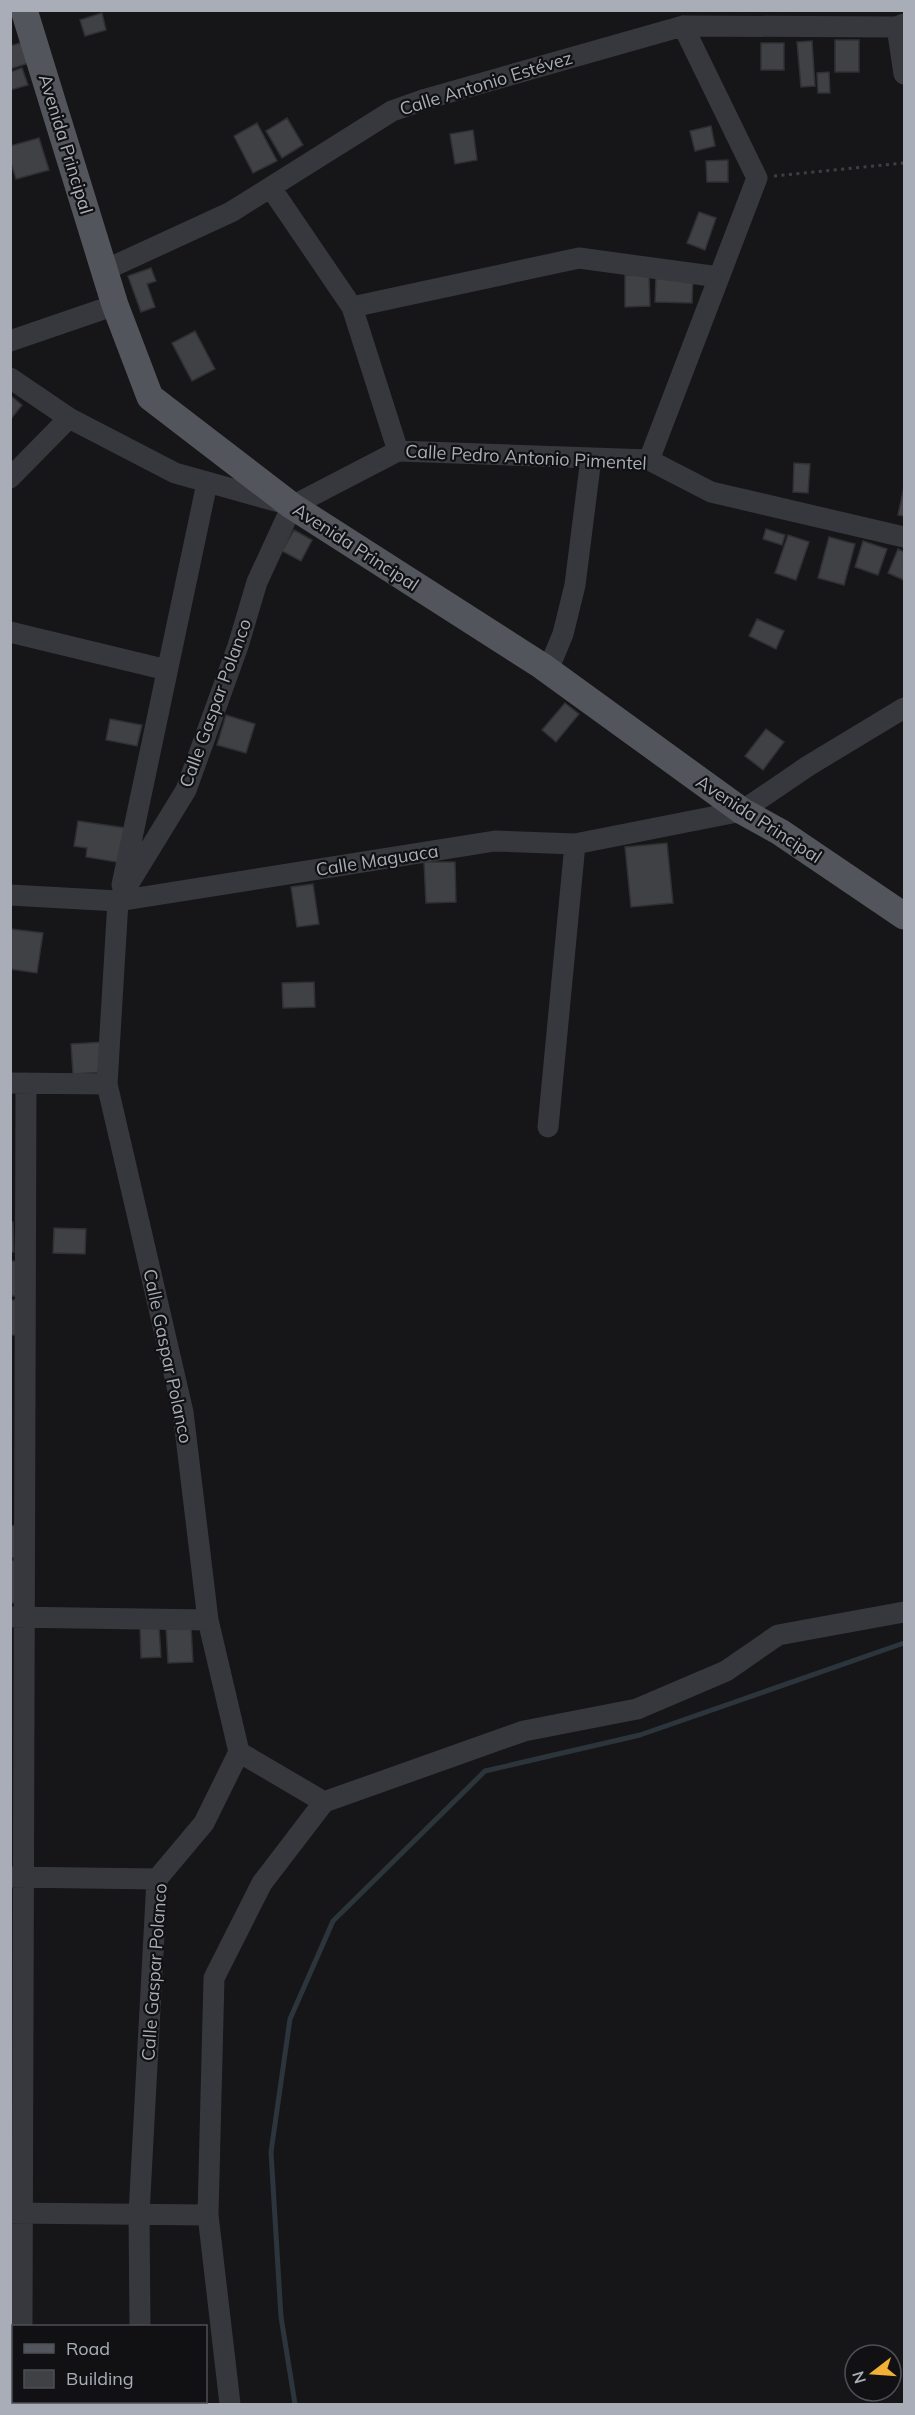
<svg xmlns="http://www.w3.org/2000/svg" width="915" height="2415" viewBox="0 0 915 2415" font-family="Mulish,sans-serif">
<rect width="100%" height="100%" fill="#161618"/>
<g fill="none" stroke-linecap="round" stroke-linejoin="round">
<path stroke="#2c353c" stroke-width="5" d="M295,2404L281,2317L271,2152L290,2019L333,1921L485,1771L640,1735L904,1643"/>
</g>
<path fill="#404145" stroke="#303034" stroke-width="1.5" d="M102,13L106,30L85,36L80,20Z
M835,40H859V72H835Z
M812,41L815,86L801,87L797,42Z
M23,42L29,63L10,69V46Z
M761,43H784V70H761Z
M22,68L28,85L10,90V72Z
M829,72L830,93H818L817,73Z
M287,118L303,145L282,158L266,131Z
M257,123L277,161L253,173L234,136Z
M711,126L715,146L695,151L690,131Z
M473,130L477,160L455,164L450,134Z
M39,138L49,170L16,179L10,160V146Z
M728,160V182H707L706,161Z
M699,212L716,218L705,250L687,243Z
M151,268L156,281L147,284L155,307L141,312L128,276Z
M625,275H649L650,306L625,307Z
M656,275L693,276L692,303L655,302Z
M195,331L215,369L192,381L172,343Z
M10,395L22,405L10,420Z
M794,463L810,464L808,493L793,492Z
M904,487V516L898,515Z
M766,529L785,535L782,545L763,539Z
M294,530L312,540L301,561L282,551Z
M788,535L809,542L796,580L775,573Z
M829,537L855,544L844,585L818,578Z
M863,541L887,549L878,575L855,567Z
M898,549L904,552V580L888,573Z
M757,619L784,631L776,649L749,636Z
M565,703L579,714L556,742L542,730Z
M226,715L255,724L246,753L217,745Z
M110,719L142,725L137,746L106,740Z
M766,729L784,742L763,770L745,756Z
M78,821L126,828L122,863L86,857L87,848L74,846Z
M667,843L673,903L631,907L625,847Z
M424,862H455L456,902L426,903Z
M313,884L319,924L297,927L291,887Z
M11,929L43,933L37,973L10,969Z
M314,982L315,1007L283,1008L282,983Z
M104,1042L106,1072L73,1074L71,1044Z
M10,1222H13L14,1252H10Z
M54,1228L86,1229L85,1254L53,1253Z
M10,1261H17V1296H10Z
M10,1300H17L16,1335H10Z
M10,1525L15,1526V1558H10Z
M10,1560H16L15,1603H10Z
M191,1626L193,1662L168,1663L166,1627Z
M140,1627H159L161,1657L141,1658Z"/>
<g fill="none" stroke-linecap="round" stroke-linejoin="round">
<path stroke="#3d3f44" stroke-width="3" stroke-dasharray="3 4.5" stroke-linecap="butt" d="M774,176L904,163"/>
<path stroke="#37383d" stroke-width="21" d="M897,27L904,74
M271,188L352,307L398,451
M105,270L231,212L392,111L426,99L683,26L897,27L904,24
M352,307L579,258L719,277
M10,341L115,305
M10,378L69,418L175,473L286,504
M649,460L757,178L683,26
M10,478L69,418
M292,506L398,451L649,460L711,492L904,537
M10,632L167,670
M548,670L563,634L575,585L591,458
M122,885L207,483
M10,895L118,901L495,841L575,844L742,811L808,766L904,708
M10,1083L107,1084
M548,1127L575,844
M11,1617L208,1620
M239,1752L324,1802
M11,1877L157,1879
M10,2213L208,2215
M22,2326L26,1083
M140,2326L139,2214L157,1879L204,1823L239,1752L208,1620L183,1412L107,1084L118,901L186,790L238,646L257,582L292,506
M140,2402V2404
M22,2404V2402
M230,2404L208,2215L214,1978L262,1883L324,1802L524,1731L637,1709L726,1671L778,1635L904,1612"/>
<path stroke="#53555c" stroke-width="27" d="M24,10L115,305L150,397L292,506L542,666L742,811L780,832L904,916"/>
</g>
<g text-anchor="middle" dominant-baseline="central" stroke-width="4.5" stroke-linejoin="round" paint-order="stroke">
<g font-size="18" fill="#a8adb8" stroke="#111113">
<text transform="translate(486 83) rotate(-17)">Calle Antonio Estévez</text>
<text transform="translate(66 144) rotate(73)">Avenida Principal</text>
<text transform="translate(526 457) rotate(3)">Calle Pedro Antonio Pimentel</text>
<text transform="translate(356 547) rotate(33)">Avenida Principal</text>
<text transform="translate(215 703) rotate(-70)">Calle Gaspar Polanco</text>
<text transform="translate(759 819) rotate(33)">Avenida Principal</text>
<text transform="translate(377 860) rotate(-9)">Calle Maguaca</text>
<text transform="translate(168 1356) rotate(78)">Calle Gaspar Polanco</text>
<text transform="translate(154 1972) rotate(-86)">Calle Gaspar Polanco</text>
</g>
</g>
<rect width="915" height="2415" fill="none" stroke="#a8adb8" stroke-width="24"/>
<rect x="12" y="2325" width="195" height="78" fill="#111113" stroke="#4d4f55" stroke-width="1.5"/>
<rect x="24" y="2344" width="30" height="9" fill="#53555c" stroke="#4d4f55" stroke-width="1.5"/>
<text x="66" y="2355" font-size="18" fill="#a8adb8">Road</text>
<rect x="24" y="2370" width="30" height="18" fill="#404145" stroke="#4d4f55" stroke-width="1.5"/>
<text x="66" y="2385" font-size="18" fill="#a8adb8">Building</text>
<g transform="translate(873 2373) rotate(253)"><circle r="28" fill="#111113" stroke="#4d4f55" stroke-width="1.5"/>
<path d="M0-4.5L10 22L0 15L-10 22Z" fill="#f2b134"/>
<text y="-9" font-size="16" font-weight="bold" text-anchor="middle" fill="#a8adb8">N</text>
</g>
</svg>
